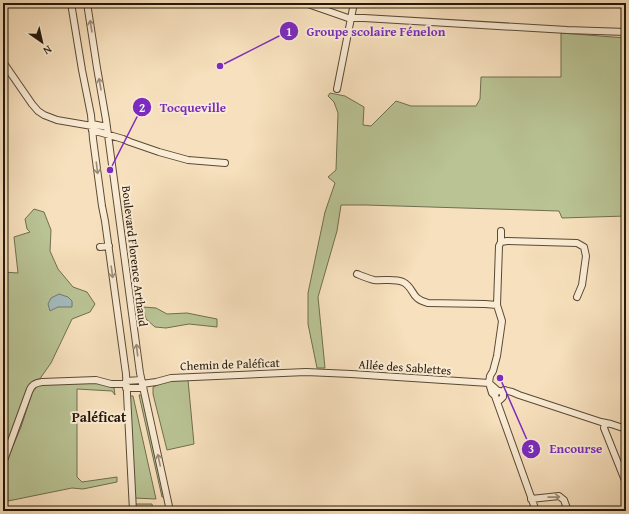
<svg xmlns="http://www.w3.org/2000/svg" width="629" height="514" viewBox="0 0 629 514" font-family="'Gentium Book Plus',serif">
<rect width="100%" height="100%" fill="#f7e0bd"/>
<filter id="stains"><feTurbulence type="fractalNoise" baseFrequency=".005" numOctaves="4"/><feColorMatrix values="0 0 0 0 .2 0 0 0 0 .09 0 0 0 0 .02 0 0 0 .5 -.17"/></filter>
<radialGradient id="worn" r=".72"><stop offset=".6" stop-color="#630" stop-opacity="0"/><stop offset="1" stop-color="#630" stop-opacity=".3"/></radialGradient>
<path fill="#b9c394" stroke="#706e4e" d="M561,33L626,38V216L562,218L559,211L366,205H341L337,231L318,297L325,368H317L308,324V293L325,212L335,183L328,177L336,170L338,113L334,102L328,96L330,93L345,96L364,107L363,125L371,126L396,101L411,106H476L480,99L481,77H561Z
M34,209L44,212L51,230L50,251L58,269L73,287L87,292L95,304L90,312L72,319L51,363L39,380L29,385L3,458V272L18,273L14,237L30,232L27,229L25,219Z
M143,307L156,308L167,314L187,313L217,319V327L189,324L166,328L155,327L146,319Z
M170,380H188L194,444L167,450L153,394V387Z
M101,383L114,388L115,395L112,391L77,389V477L82,482L117,477V482L83,489L72,488L3,502V470L21,427L32,393L39,384Z
M139,395H143L165,497H162Z
M129,396H133L156,499L134,498Z
M135,504H152L153,511H135Z"/>
<path fill="#a3babc" stroke="#717974" d="M59,294L68,297L72,301V307H58L50,311L48,304L51,298Z"/>
<g fill="none" stroke-linecap="round" stroke-linejoin="round">
<g stroke="#5a4a35" stroke-width="8">
<path id="minor" d="M71,3L82,70L91,115L93,139L102,206L105,221L126,374L133,511
M87,3L97,68L106,120L140,373L170,511
M305,3L348,18H364L567,30L626,32
M3,62L32,104L38,111L44,115L57,120L92,126
M337,89L354,3
M92,124L107,127
M92,130L123,139L130,142L159,152L188,160L225,163
M501,242L507,241L577,243L584,247L586,256L582,285L577,297
M100,247L109,246
M357,274C362,276 369,279 374,280C383,281 394,278 403,282C415,288 410,299 428,303L485,304L497,305
M126,381L141,380
M142,384L156,382L171,378L306,372L351,374L489,383L498,391H500L503,393V397L500,400L496,399L495,396L496,392L498,391
M126,388H143
M502,392L504,390L512,392L519,395L601,422L611,424L626,429
M495,396L492,393L489,383L490,376L493,371L497,356L502,321L497,305L499,246L501,242V231
M496,399L536,511
M605,423L604,428L626,483
M3,463L29,392C31,385 35,383 42,382L96,380L111,384H126
M531,499L559,496L564,500L568,511"/>
</g>
<use href="#minor" stroke="#faebd4" stroke-width="6"/>
</g>
<defs><path id="oneway-shaft" d="M-6 0H5M1.5-3L5.5 0L1.5 3" fill="none" stroke-width="1.6" stroke-linecap="round" stroke-linejoin="round"/></defs>
<g stroke="#9b8c78">
<use href="#oneway-shaft" transform="translate(91 26) rotate(-99)"/>
<use href="#oneway-shaft" transform="translate(100 84) rotate(-100)"/>
<use href="#oneway-shaft" transform="translate(97 168) rotate(83)"/>
<use href="#oneway-shaft" transform="translate(112 272) rotate(82)"/>
<use href="#oneway-shaft" transform="translate(137 350) rotate(-97)"/>
<use href="#oneway-shaft" transform="translate(159 460) rotate(-102)"/>
<use href="#oneway-shaft" transform="translate(554 497) rotate(-1)"/>
</g>
<g text-anchor="middle" dominant-baseline="central" stroke-width="4" stroke-linejoin="round" paint-order="stroke">
<g font-size="12" fill="#261808" stroke="#faebd4">
<text transform="translate(135 256) rotate(83)">Boulevard Florence Arthaud</text>
<text transform="translate(230 364) rotate(-2)">Chemin de Paléficat</text>
<text transform="translate(405 367) rotate(4)">Allée des Sablettes</text>
</g>
<g font-size="14" font-weight="bold" fill="#261808" stroke="#faebd4">
<text x="99" y="417">Paléficat</text>
</g>
</g>
<path fill="none" stroke="#7b2cbf" stroke-width="1.5" d="M220 66L289 31M110 170L142 107M500 378L531 449"/>
<g fill="#7b2cbf" stroke="#faebd4" stroke-width="1.5">
<circle cx="220" cy="66" r="4"/>
<circle cx="110" cy="170" r="4"/>
<circle cx="500" cy="378" r="4"/>
<circle cx="289" cy="31" r="10"/>
<circle cx="142" cy="107" r="10"/>
<circle cx="531" cy="449" r="10"/>
</g>
<g font-size="12" text-anchor="middle" font-weight="bold" fill="#fff">
<text x="289" y="36">1</text>
<text x="142" y="112">2</text>
<text x="531" y="453">3</text>
</g>
<g font-size="13" text-anchor="middle" font-weight="bold" fill="#7b2cbf" stroke="#faebd4" stroke-width="4" stroke-linejoin="round" paint-order="stroke">
<text x="376" y="36">Groupe scolaire Fénelon</text>
<text x="193" y="112">Tocqueville</text>
<text x="576" y="453">Encourse</text>
</g>
<rect width="629" height="514" fill="none" stroke="#f7e0bd" stroke-width="16"/>
<rect x="4" y="4" width="621" height="506" fill="none" stroke="#261808" stroke-width="2"/>
<rect x="8" y="8" width="613" height="498" fill="none" stroke="#261808"/>
<g transform="translate(42 42) rotate(146)" stroke="#faebd4" stroke-width="3" paint-order="stroke">
<path d="M0-3L7 15L0 10L-7 15Z" fill="#261808"/>
<text y="-6" font-size="11" font-weight="bold" text-anchor="middle" fill="#261808">N</text>
</g>
<rect width="100%" height="100%" filter="url(#stains)"/>
<rect width="100%" height="100%" fill="url(#worn)"/>
</svg>
